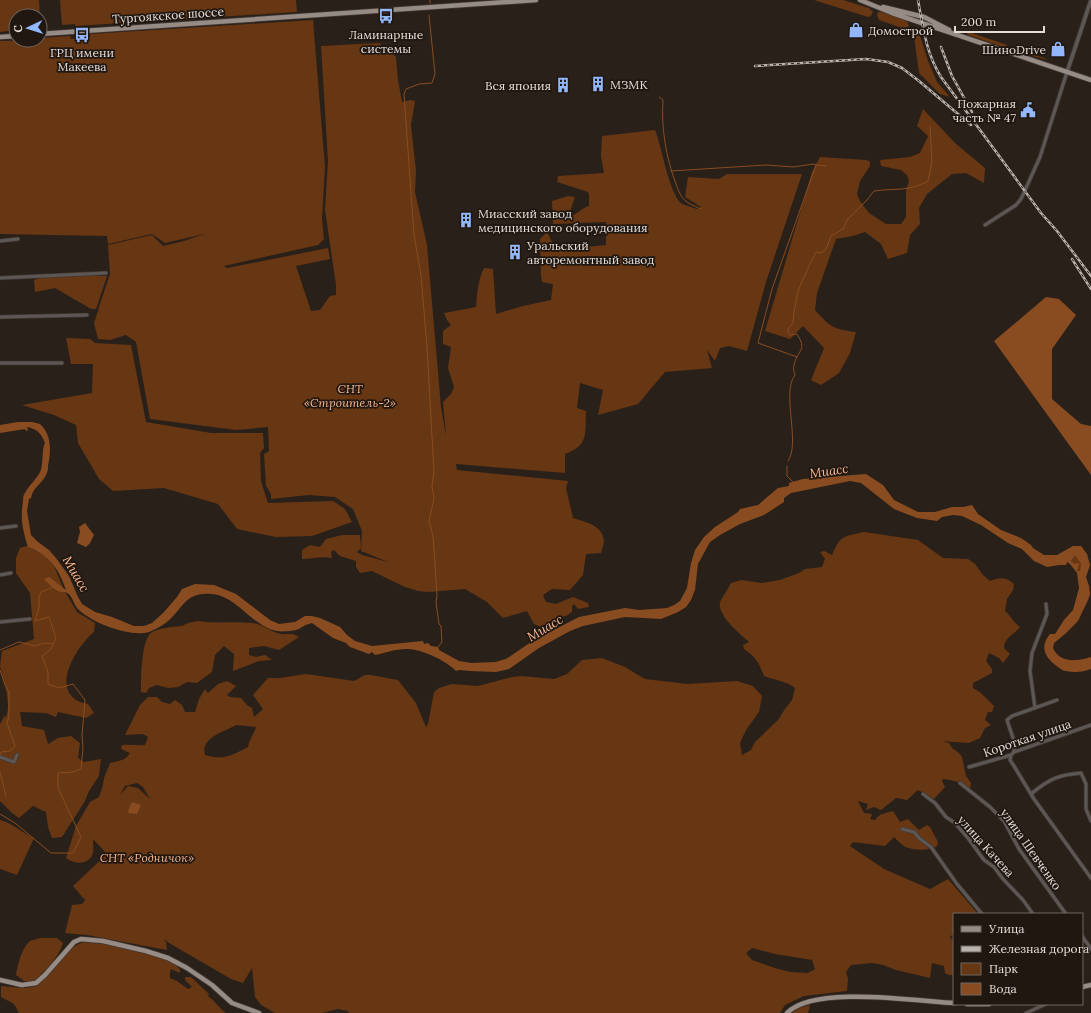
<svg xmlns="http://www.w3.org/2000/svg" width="1091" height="1013" viewBox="0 0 1091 1013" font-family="Lora,serif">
<rect width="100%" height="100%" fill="#2a201a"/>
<path fill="#673612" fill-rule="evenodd" d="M0,0H39L40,19V20V16H16V30L0,32Z
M60,0H296L297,12L75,26V24L62,25Z
M814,0H843L869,8L873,12L871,16L868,17Z
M878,12H881L907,21L909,26L905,29L879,20L877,15Z
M313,20L325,167L322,219L324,239L318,245L224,266L227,268L328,248L330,259L296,266L311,311L320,310L330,296L336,295V285L325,210L328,161L321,46L380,43L383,51L391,52L396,57L398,80L402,102L410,100L415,101L411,125L416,171L415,192L427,245L441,407L446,436L443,402L451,394L454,387L448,368L451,347L443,344V331L451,325L447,320L444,313L476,307C477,294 478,280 484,268L493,269L496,314L523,306L551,300L553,284L542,282L541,275L540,239L547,232L556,250L606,245V222L553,224L552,201L568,196L575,197L568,217C576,216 581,208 589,206V195L588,192L557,182L558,176L604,173L601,156L602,136L655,130C662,147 669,194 682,204C686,206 692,207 697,209L701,207L685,197L688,177L719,179L727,174H802L766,282L747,351L729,346L720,348L715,361L707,350L712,368L665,372L638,404L598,415L603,390L580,383L577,408L586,411C585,434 589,445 565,454V473L456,464L457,470L568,481L566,488L573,518C585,522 603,525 604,541C604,544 602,549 601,553L586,554L583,575L570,590L552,589L543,595L546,602L556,604L573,597L588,603L589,607L578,609L574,604L572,606V612L566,616L558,617L541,627L534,624L527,611L503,618L487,602L465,589L429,592L418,591L405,587L372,571L360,573L356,567V561L340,556L334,550L331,552L332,558C322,556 313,559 302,559V550L310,545L320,547L326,539L342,535H360L361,548L357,552L362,555L388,562L361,551L362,531L353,509L335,497L309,495L271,499V494L266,486L264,454L269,451L268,427L236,430L150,419L136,342L126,335L110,340L98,339L94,323L98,311H100L98,310L110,274L108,245L152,235L163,246L184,241L204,234L165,243L152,234L108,244L107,236L0,234V41L40,40V38L70,36L71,39L90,37V34Z
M917,26L928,61L937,82L950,97L940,94L919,73L914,36Z
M966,31L1007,45L1006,48L968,35Z
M1010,47L1044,58L1048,60L1009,50Z
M923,109L955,143L985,168L984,183L966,173L952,174L927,194L919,208L920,224L910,235L907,253L888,259L881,244L865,232L853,236L836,239L817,293L815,310C830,327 833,329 856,332L850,353L839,373L821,385L811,380L824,348L803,326L790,339L765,331L812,172L820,157L867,160L870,162V166L860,181L857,194L860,201L869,213L886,224H901L906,217V190L909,181L907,175L901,170L881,166L880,160L910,157L920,153L928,136L917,126Z
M53,274L107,276L96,309H91L55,288L35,292L34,280Z
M66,338L90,339L95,343L131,345L146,422L211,433H263L264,448L260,453L261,481L268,503L333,501L345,509L352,522L312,536L276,537L237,529L218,504L164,488L113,491L99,479L78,443L76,425L54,415L22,405L92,393L93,364H71Z
M864,532L918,540L943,558L968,559L975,564L983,575L990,581C1000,577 1006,577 1014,584L1013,590L1007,599L1005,611C1011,616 1013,622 1020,627C1014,635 1004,638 1004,648L1010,654L1003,663L999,658L989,653L986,661L992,669V673C985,676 980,680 973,683V688L981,693L994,706L992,712H988L985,720L991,725L985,728L980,738L969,743L942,741L949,743L952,748L959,753L962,757L966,776L971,783L970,788H967L961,782C954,782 949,779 943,779L942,781L945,787L934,799L918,790L907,800L896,798L881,810L874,807L866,810L868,804L858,801L864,813L872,814L870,819L875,820C879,813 887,813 893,811L900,822L908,819L919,830L927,825L930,827L938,842L937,846C929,851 913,851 904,846C901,844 897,840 894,837L885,846L853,842L850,846L884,869L930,889L948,879L978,914H954V933L950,937L954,942V975H949L945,973L944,966L932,963L930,978L896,970L883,965L872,963L851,965L846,972L848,979L847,991L804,996L785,1005L780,1013H349L348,1011L338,1009L322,1013H275L261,1005L255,997L252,968L243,983L231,979L169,943L164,939L166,942L167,950L87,935L65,933L72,905L82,904L86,899H84L73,886L107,854L93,839C93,844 94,848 93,853C89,865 75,865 66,858L76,826L90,802L99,797L103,785L104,778L110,763C118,761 125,761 130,753L121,749L122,745C130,744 137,746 145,745L148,737L143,734L125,735L140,705L148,697H157L162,702L170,704L175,700L182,705L185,712H195L199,699L205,689L208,693L218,684L227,681L236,686L227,695L230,697L241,698L247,705L252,708L254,717L263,709L253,695L268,678H280L306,674L354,681L365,675H371L398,680L416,703L426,727L428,724L434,692L439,688L452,684L478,686L512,677L521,676L554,679L567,674L582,660L602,658L625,667L645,679L687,684L737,681L753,686L762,696L759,712L746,730L740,743L742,755L751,750L755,742L778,720L785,709L792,700L795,688C787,681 774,680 764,676C759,663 756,657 744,649L743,645L749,642C740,634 717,615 720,602C723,596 728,589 731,583L741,580L762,583L780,580L799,573L805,569L822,567L825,559L820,552L824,551L832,555C841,534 844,537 864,532ZM236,725L256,727C254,734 249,740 248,747C233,755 223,761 205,755C200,737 225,732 236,725ZM137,783L143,787L150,799L138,788L128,786L120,795L125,786ZM752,948L775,954L812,960L815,969L808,973L790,972L775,968L752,960L746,953Z
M27,546L47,557L54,566L64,590L77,612L95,623L94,632C79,644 52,684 76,700C79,702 84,703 88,704L94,713L86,718L58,712L56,717L46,713L20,712L22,726L44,730L48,744L58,738L71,736L80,743L78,758L84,762L101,759L99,776L89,791L85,801L62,837L52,838L48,827L46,812L33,806L19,818L11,812L0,801V724L5,715V718C13,707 3,679 0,666L2,651L34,639L30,593L16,573V558L20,548Z
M1075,554L1082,564L1080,571L1078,572L1075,564L1071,561Z
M198,621C216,624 234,621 252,623C263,624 270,632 281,634C289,635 291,632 299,637L279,650L264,646L249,648V655L256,657L265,655L272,660L259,661L233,671L234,654L224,646L215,655L212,672L197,683L187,682L178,687L168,688L157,685L149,688L146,693L141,692C141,679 141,641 151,633C157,628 173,627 181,626C184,626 183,625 186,624C190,622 194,622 198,621Z
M0,820C13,823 22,833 34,838L17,875L0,869Z
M40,938H57L63,943C59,957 45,971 34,981H24L16,975C18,964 21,949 30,941C33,940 37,939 40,938Z
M83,942L113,945L150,955L174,962L180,970V973L171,969L170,973V978L177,981L188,989L192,987L185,980V977H191L209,994L208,996C215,1001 219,1008 226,1013H19L14,1004L1,997V986L25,988L37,986L73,947Z
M810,1005L808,1013H792L799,1008Z"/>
<path fill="#894c20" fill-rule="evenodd" d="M1046,297L1059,299L1076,315L1052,349V399L1081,424L1091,426V475L994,341Z
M18,422H32L40,424C52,435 51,451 48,466C48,468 48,472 46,475C42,484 33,487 31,498L29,499L27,511L31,535L38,542L49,550L56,558L69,576L78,597L82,604L95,612L112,617L134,626H144L152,623L163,613L177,597L182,589L195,584L214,585L236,594L270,620L279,624L295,622L305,616H312L320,618L340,627L347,635L355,641L372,646L423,641L424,644L428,643L431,646L438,647L439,650L459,661L471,663L495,662L506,659L534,640L579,617L625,608L639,610L667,608L674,605L680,601L687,588L691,563L695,550L704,537L715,527L738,512L740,509L758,505L778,488L789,486V483L803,479L866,474L883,485L894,500L918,512H935L952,507H963L972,505L978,514L1001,530L1021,538L1031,545L1033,548L1044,555H1057L1073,546H1081L1087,554L1090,565L1086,577L1089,586L1090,594L1088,600L1078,621L1065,634L1054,643L1053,648C1060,664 1078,661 1091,657V669C1083,672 1075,673 1066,671C1063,671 1061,669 1058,667C1045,658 1039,647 1050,634H1055L1064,620L1073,610L1079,588L1077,573L1070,564L1067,562L1066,565H1059L1047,567L1034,561L1022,549L1008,543L981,525L962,516L953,515L942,517L937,521L917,518L894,509L861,483L850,481L791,493L784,498V502L764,515L740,524L720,535L710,542L698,564L695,590L691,600L686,607L678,612L661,619L625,617L583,626L570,631L539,648L509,669L496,672L470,671L459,670L456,671C447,661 420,648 406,649C395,649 385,653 375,655L372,652L369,654L350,647L346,643L333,638L312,623C307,624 303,626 299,629C294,631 283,632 277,631C254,628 237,596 212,594C186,591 184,607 168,621C162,626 152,632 144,633C125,635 93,623 79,610C74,606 73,596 67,593C64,591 64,593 61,592C54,590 49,584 44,579L49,577L66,590C59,569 49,555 28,547C23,531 20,518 23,502C23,499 23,495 25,493C29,485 37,479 41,470C43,463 42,448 45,443C41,433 37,429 27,427L28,430L26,431L25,429L0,433V425ZM1075,555L1081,564L1080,571H1078L1077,570L1079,564L1078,563L1075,564L1071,561Z
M85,523L94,535L90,543L86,547L77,543L80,532L79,527Z
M132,802L141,805L137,814L129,813L128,811Z"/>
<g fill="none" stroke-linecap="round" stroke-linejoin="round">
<path stroke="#894c20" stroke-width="1" d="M430,0V3
M429,15L435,74L432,83L419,84L406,89L404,94L414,235L421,275L427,347L434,472L432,486L434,499L429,521L433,536L435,563L437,596L436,602L439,624L441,626L442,642L438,647
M659,97L663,100C661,128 666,157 676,184C678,190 681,198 687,202C691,205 697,207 701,209
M671,171L766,165L793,167L813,164L816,165
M797,357L758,343L772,289L816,165L826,166
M788,461C801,444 781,392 795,375C794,372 793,368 794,365C797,350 808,351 797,334L790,335L788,333V329L793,323L794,312L798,291L808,268L816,252L821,253L826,249L831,236L843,229L847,220L867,200L874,191C894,188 909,192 928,181L932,162L930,126
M787,466V476L793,482
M0,650L19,642L35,646L44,643L53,644
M0,670L5,685L9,692V716L7,723L15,746L10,751L1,752L0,755
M0,772L6,796
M0,814L15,823L51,853H73L81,837L58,788V773L73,772L81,769L83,748L82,735L85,700L73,684L59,688L48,684V672L42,656L51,649L56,638L49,617L35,621L39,608V598L41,592L53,587"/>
<g stroke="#443a35" stroke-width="4.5">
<path id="minor" d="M985,225L1016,205L1021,199L1040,157L1067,72
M0,241L18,239
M0,278L106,273
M0,317L87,315
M0,363H62
M0,528L16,526
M0,575L11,573
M0,622L30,619
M1035,708L1030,671L1032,653L1047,614L1046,604
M1014,752V741L1007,720L1012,716L1057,700
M1011,755L1010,760L1014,766L1034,799L1091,878
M0,757L14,762L17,755
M969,767L1011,755L1014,752L1091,725
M960,783L990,807L1004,821L1019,849L1066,914
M923,794L935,803L946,817L955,823L968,838L984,860L994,867L1003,879L1023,900L1033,914
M1031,794C1049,779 1058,775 1081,773L1086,784V809L1091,821
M902,829L914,832L919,838L931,847L957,884L982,914
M1082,936L1091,949
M1026,1013L1046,1004"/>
</g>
<g stroke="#443a35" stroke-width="5">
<path id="tertiary" d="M1067,72L1091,0"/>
</g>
<g stroke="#443a35" stroke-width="6">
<path id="primary" d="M860,0L892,13L1091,80
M883,7L924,17L949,30
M40,34L536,0
M0,37L16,36
M0,980L22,985L36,983L45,975L74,942L81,939L103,941L146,951L168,958L187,968L212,985L232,1003L259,1013
M1082,987L1091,985
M967,1004H989
M787,1013C814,985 916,1001 954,1003"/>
</g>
<use href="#minor" stroke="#5c5754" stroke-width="3"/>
<use href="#tertiary" stroke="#5c5754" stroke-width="3.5"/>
<use href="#primary" stroke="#968b85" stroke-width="4.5"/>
<g stroke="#b9b2ad" stroke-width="2.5">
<path id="rail" d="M918,0C923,27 926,53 941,77L1041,213L1057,231L1091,276
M941,47L952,76L972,112
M755,66L866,59L888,62L902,68L919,81L971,125
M1072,259L1091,289"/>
</g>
<use href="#rail" stroke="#201711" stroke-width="1" stroke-dasharray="3" stroke-linecap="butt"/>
</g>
<defs>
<g id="bus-bare" transform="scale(1.2)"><path d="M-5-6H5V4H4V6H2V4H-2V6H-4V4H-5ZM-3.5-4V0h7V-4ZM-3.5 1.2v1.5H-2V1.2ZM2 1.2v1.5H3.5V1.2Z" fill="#93b7fd" stroke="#201711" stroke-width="2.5" paint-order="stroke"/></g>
<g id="shop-bare" transform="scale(1.2)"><path d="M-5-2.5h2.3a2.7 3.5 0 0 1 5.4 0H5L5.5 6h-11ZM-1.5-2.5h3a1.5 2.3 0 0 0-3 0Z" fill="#93b7fd" stroke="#201711" stroke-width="2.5" paint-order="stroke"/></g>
<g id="building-bare" transform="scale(1.2)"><path d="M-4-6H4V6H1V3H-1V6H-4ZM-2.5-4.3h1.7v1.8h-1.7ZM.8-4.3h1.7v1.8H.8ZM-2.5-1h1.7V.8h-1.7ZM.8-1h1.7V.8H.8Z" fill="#93b7fd" stroke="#201711" stroke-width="2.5" paint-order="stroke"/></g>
<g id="civic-bare" transform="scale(1.2)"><path d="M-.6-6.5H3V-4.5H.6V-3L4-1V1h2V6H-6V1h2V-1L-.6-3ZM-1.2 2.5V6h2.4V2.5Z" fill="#93b7fd" stroke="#201711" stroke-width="2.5" paint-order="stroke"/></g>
</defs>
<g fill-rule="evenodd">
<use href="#bus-bare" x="386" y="16"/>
<use href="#shop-bare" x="856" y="30"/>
<use href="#bus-bare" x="82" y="35"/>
<use href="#shop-bare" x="1058" y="49"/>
<use href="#building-bare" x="598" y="84"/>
<use href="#building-bare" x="563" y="85"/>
<use href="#civic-bare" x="1028" y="110"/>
<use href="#building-bare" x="466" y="220"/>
<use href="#building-bare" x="515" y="252"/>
</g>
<g text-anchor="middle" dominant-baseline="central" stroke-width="3.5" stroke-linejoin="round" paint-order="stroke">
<g font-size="12" fill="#e3dcd8" stroke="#201711">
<text transform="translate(168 15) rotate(-4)">Тургоякское шоссе</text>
<text transform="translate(1027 738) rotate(-19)">Короткая улица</text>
<text transform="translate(986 846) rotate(48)">улица Качева</text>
<text transform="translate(1031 849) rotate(55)">улица Шевченко</text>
</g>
<g font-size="12" fill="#e3dcd8" stroke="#201711" text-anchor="start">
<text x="868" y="30">Домострой</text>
<text x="386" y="34" text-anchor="middle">Ламинарные<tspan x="386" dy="14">системы</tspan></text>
<text x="1046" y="49" text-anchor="end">ШиноDrive</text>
<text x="82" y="52" text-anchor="middle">ГРЦ имени<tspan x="82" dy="14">Макеева</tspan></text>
<text x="610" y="84">МЗМК</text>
<text x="551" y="85" text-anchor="end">Вся япония</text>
<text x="1016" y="103" text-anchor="end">Пожарная<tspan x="1016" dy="14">часть № 47</tspan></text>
<text x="478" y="213">Миасский завод<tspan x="478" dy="14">медицинского оборудования</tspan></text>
<text x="527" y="245">Уральский<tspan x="527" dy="14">авторемонтный завод</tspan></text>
</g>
<g font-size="12" font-style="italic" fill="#f7b58c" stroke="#201711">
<text x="350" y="388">СНТ<tspan x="350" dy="14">«Строитель-2»</tspan></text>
<text x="147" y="857">СНТ «Родничок»</text>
</g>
<g font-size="13" font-style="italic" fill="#fbba91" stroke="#201711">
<text transform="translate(829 471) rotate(-8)">Миасс</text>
<text transform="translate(76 574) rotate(60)">Миасс</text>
<text transform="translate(545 628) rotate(-31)">Миасс</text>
</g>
</g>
<rect x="953" y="913" width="130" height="92" fill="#201711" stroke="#6e6661"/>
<rect x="961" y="926" width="20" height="6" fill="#968b85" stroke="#6e6661"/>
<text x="989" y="933" font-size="12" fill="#e3dcd8">Улица</text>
<rect x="961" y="946" width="20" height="6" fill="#b9b2ad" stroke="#6e6661"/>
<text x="989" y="953" font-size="12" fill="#e3dcd8">Железная дорога</text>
<rect x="961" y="963" width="20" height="12" fill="#673612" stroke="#6e6661"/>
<text x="989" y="973" font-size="12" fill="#e3dcd8">Парк</text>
<rect x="961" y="983" width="20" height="12" fill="#894c20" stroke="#6e6661"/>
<text x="989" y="993" font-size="12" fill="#e3dcd8">Вода</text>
<g transform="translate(28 28) rotate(266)"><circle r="19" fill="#201711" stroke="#6e6661"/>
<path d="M0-3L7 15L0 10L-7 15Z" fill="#93b7fd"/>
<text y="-6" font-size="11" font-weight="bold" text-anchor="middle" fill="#e3dcd8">С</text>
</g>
<path d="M955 26v6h89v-6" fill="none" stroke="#e3dcd8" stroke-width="2"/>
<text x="961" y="26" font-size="12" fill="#e3dcd8" stroke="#201711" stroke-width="3" paint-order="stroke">200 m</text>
</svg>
